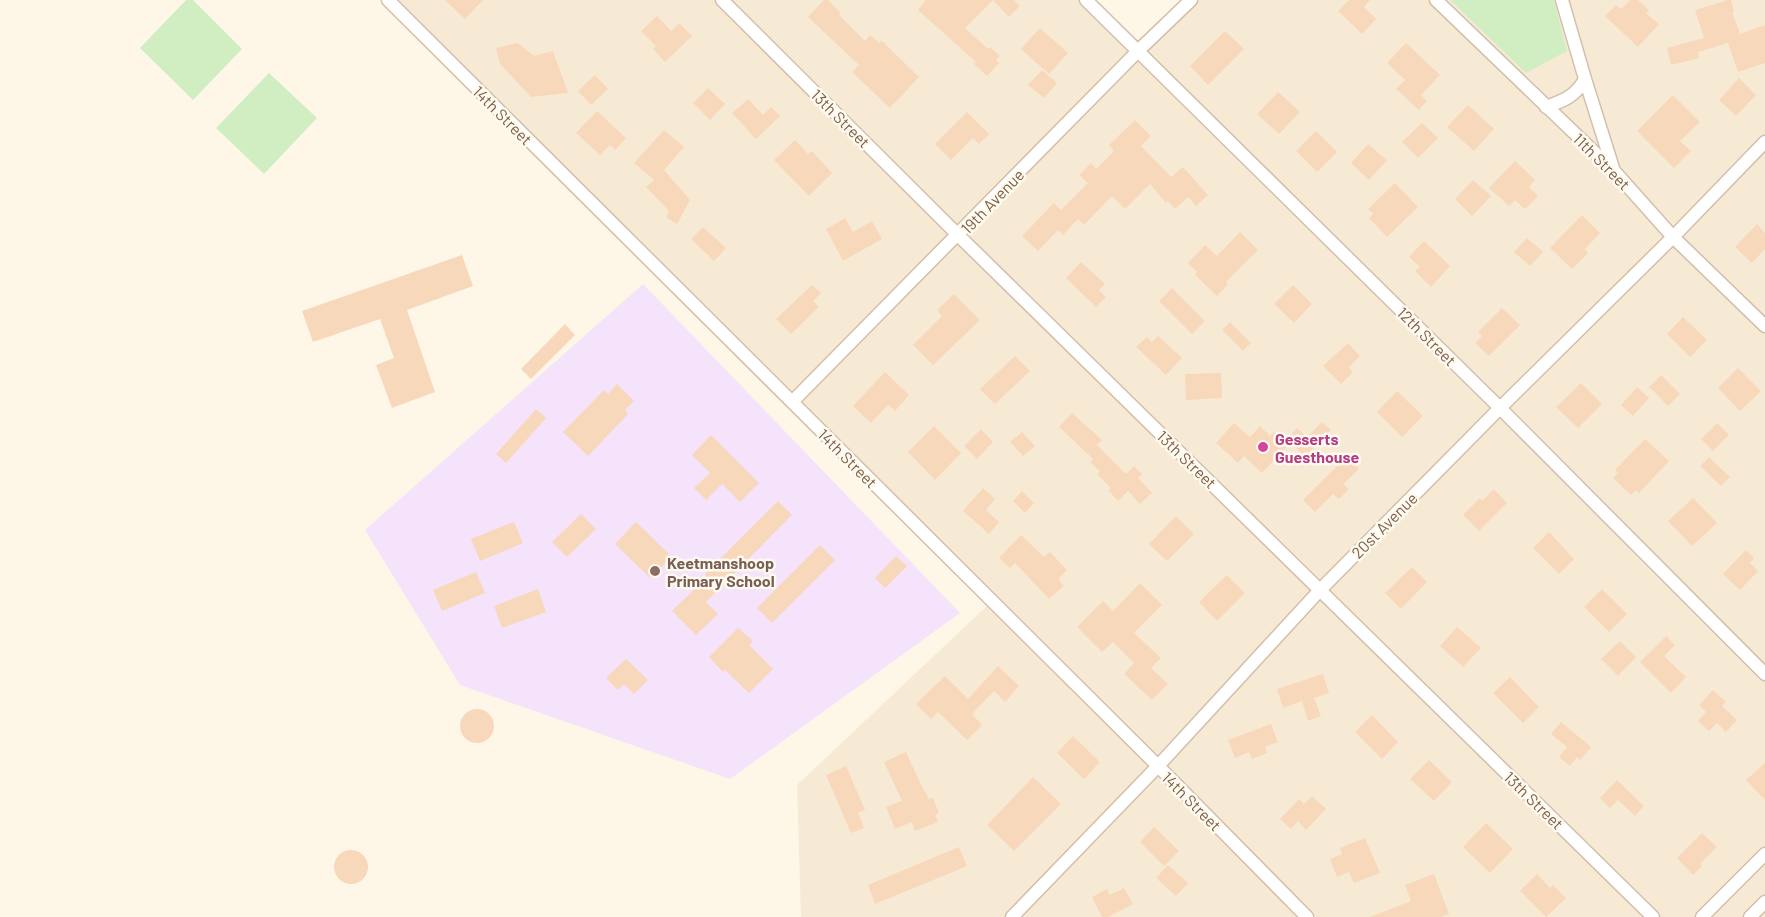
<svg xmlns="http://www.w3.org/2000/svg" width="1765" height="917" viewBox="0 0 1765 917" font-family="Barlow,sans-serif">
<rect width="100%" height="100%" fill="#fef7e7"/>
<path fill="#f7ead4" d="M388,0H1086L1139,50L1191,0H1765V917H801L797,785L992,601Z"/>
<path fill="#f4e3fb" d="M643,284L960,613L730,779L460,685L365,530Z"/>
<path fill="#d1eec3" d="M186,0H193L242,49L193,100L140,48Z
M1450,0H1554L1567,51L1526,73Z
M269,73L317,118L264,174L216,128Z"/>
<path fill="#f7d8bb" d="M445,0H483L465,19Z
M824,0H828L841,13L839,15L865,41L870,35L879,43L882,41L919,77L890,108L852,72L859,65L808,17Z
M926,0H1014L1020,6L1009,17L993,0L965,28L988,49L990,47L1000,56L996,60L999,63L987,76L974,64L976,62L918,10Z
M1349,0H1370L1364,7L1376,19L1362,34L1338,11Z
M1630,0H1638L1649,10L1646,13L1659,24L1638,47L1605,16L1616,5L1621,9Z
M1728,0H1731L1734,11L1732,12L1740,34L1765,25V63L1738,72L1728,43L1698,52L1699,58L1671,65L1667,48L1704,38L1695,10Z
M657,16L671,31L679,23L692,36L665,62L653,49L656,46L641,31Z
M1040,28L1068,53L1049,74L1021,49Z
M1225,31L1244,49L1208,85L1190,66Z
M518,43L534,56L553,51L568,93L531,97L500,64L496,48Z
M1406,43L1440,75L1421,95L1427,101L1419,110L1396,89L1405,80L1387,63Z
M1042,70L1057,83L1044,98L1028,85Z
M595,75L608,89L591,105L578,91Z
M1739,78L1756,95L1736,116L1719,100Z
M708,88L725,104L710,120L693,103Z
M1278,92L1300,112L1279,134L1257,114Z
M1673,95L1700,122L1680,141L1691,151L1674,168L1637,131Z
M748,99L763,115L771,107L780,116L756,139L732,113Z
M1468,105L1494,129L1474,151L1447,127Z
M597,111L626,138L615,150L610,145L600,155L576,133Z
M967,112L989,134L979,144L973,138L951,160L935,144Z
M1135,120L1151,136L1141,146L1171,177L1183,167L1208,195L1196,206L1188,197L1175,209L1168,201L1166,203L1150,184L1125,209L1112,196L1084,225L1078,219L1063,235L1058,230L1038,251L1022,236L1054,203L1061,210L1088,183L1079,175L1091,163L1096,169L1114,151L1109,145Z
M1422,123L1438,138L1418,158L1402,142Z
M664,130L684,147L664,170L690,200L677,224L667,218L668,210L646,187L654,180L634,163Z
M1316,131L1337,152L1317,172L1296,151Z
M795,140L808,154L812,151L832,173L809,196L774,160Z
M1368,144L1387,160L1369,180L1351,163Z
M1515,161L1535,180L1529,187L1538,196L1525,209L1515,200L1509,206L1489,188Z
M1473,180L1491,196L1472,216L1455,199Z
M1395,183L1418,207L1387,237L1369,218L1373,214L1368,209Z
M1582,215L1600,233L1585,249L1588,253L1572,269L1550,248Z
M845,218L853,232L872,221L882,239L843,261L826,229Z
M1757,224L1765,233V249L1752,263L1735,247Z
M703,227L726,248L714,261L691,239Z
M1240,232L1258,250L1226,282L1228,284L1217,296L1195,275L1197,272L1188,263L1205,245L1217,256Z
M1527,238L1543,252L1530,266L1514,252Z
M1424,241L1450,266L1431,287L1415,271L1420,267L1409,257Z
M462,255L473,286L407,310L435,392L392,408L376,365L394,358L380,319L313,342L302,311Z
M1081,262L1105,284L1099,290L1106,297L1096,307L1066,278Z
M812,285L821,293L813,301L819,307L791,334L776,319Z
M1293,285L1312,304L1294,323L1274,304Z
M1172,288L1205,321L1192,334L1159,301Z
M954,294L980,320L933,365L913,345L942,316L937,310Z
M1502,308L1520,325L1489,356L1475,343L1482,336L1478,332Z
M1683,317L1707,340L1690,357L1667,334Z
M1230,322L1251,343L1243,351L1222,330Z
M565,324L575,335L531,379L521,369Z
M1158,336L1182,358L1166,375L1136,347L1147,337L1152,342Z
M1348,343L1360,356L1349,367L1353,372L1341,384L1323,366Z
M1015,356L1030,371L995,404L980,389Z
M1738,368L1761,391L1740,411L1718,388Z
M885,372L909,395L895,411L888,405L871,423L853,406Z
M1221,373L1222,398L1186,400L1185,374Z
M1661,375L1680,394L1668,406L1649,387Z
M1581,383L1602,404L1578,428L1556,407Z
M617,384L634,401L625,410L628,414L588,456L563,432L604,390L608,394Z
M1637,387L1649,398L1633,416L1621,405Z
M1397,391L1423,416L1402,437L1377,412Z
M536,409L546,418L506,463L496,454Z
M1072,413L1102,440L1097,445L1126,474L1134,466L1142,474L1138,478L1152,493L1140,504L1128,491L1118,501L1108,490L1111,488L1097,474L1100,471L1090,462L1093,459L1059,427Z
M1322,422L1331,430L1305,457L1287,439L1297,428L1307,437Z
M1234,423L1250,437L1260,426L1270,436L1274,432L1288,445L1262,473L1244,456L1238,463L1216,443Z
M1717,423L1729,435L1713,451L1701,439Z
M934,426L961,453L935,480L908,452Z
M981,429L993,442L977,459L964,446Z
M1022,432L1035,446L1023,456L1010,442Z
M711,435L759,483L740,502L722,484L706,500L694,488L710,473L692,455Z
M1645,439L1669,461L1639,493L1636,490L1631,495L1613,478L1618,473L1615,470Z
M1347,456L1359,469L1343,484L1349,489L1339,499L1333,494L1315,512L1303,500Z
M1709,457L1730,477L1721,486L1700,466Z
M983,488L995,499L986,510L999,522L989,534L963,511Z
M1494,489L1507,503L1479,531L1463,515L1480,498L1482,501Z
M1022,491L1034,503L1025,513L1013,501Z
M1693,498L1717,523L1692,546L1668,521Z
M778,501L792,515L706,602L718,614L696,635L672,611L707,577L705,574Z
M581,514L596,529L567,557L552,542Z
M1176,516L1194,534L1167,561L1149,544Z
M514,522L523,543L480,561L471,539Z
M636,522L672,557L650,578L615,544Z
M1549,532L1574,559L1559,574L1533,548Z
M1021,535L1044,557L1050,552L1067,570L1058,579L1064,586L1049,599L1015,563L1010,568L999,558Z
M820,545L835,560L772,623L757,608Z
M1746,550L1754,558L1750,563L1758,571L1740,590L1723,574Z
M896,556L907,566L885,588L875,578Z
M1412,567L1427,582L1401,609L1385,593Z
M476,572L485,593L442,611L433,590Z
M1227,575L1245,593L1217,621L1199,602Z
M1140,583L1162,605L1134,633L1161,658L1151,668L1168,684L1152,700L1124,674L1134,663L1113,642L1102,652L1077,627L1103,601L1113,611Z
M538,589L546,612L502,628L494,606Z
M1602,589L1627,614L1609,632L1584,607Z
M1457,627L1481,648L1463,667L1440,646Z
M738,628L753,641L749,645L773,669L749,693L725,670L723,672L709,657Z
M1666,636L1675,645L1664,656L1686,677L1671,693L1640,662Z
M1620,641L1636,657L1618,676L1601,659Z
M626,659L648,680L634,694L624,684L618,690L606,678Z
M998,666L1019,686L1005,702L994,691L972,714L982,725L967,740L938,712L931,719L916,704L945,676L968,699Z
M1323,674L1329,693L1314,698L1321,716L1308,721L1302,701L1283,708L1277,689Z
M1510,677L1539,707L1523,723L1493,693Z
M1713,690L1726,702L1722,706L1737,720L1726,732L1717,723L1709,731L1698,721L1706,712L1699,705Z
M460 726a17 17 0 1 1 34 0a17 17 0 1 1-34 0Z
M1372,715L1398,742L1382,759L1355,732Z
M1561,722L1591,747L1580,760L1577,757L1570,766L1559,757L1567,747L1551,734Z
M1271,724L1278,742L1265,747L1267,753L1252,759L1249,752L1235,758L1228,740Z
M1073,736L1100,762L1084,779L1057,753Z
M906,752L924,791H925L929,799L933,798L939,813L935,815L938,822L915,831L912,822L895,829L886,807L902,801L884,762Z
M1429,760L1452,782L1434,801L1410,779Z
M1765,763V800L1746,780Z
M846,766L865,810L858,813L864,828L851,833L826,775Z
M1033,777L1061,804L1014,851L987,825Z
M1617,780L1644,806L1635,816L1618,800L1610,808L1600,798Z
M1312,796L1326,809L1306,830L1298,821L1291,829L1280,819L1299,799L1304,804Z
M1486,823L1513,849L1490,873L1463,847Z
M1154,827L1179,851L1164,866L1140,842Z
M1702,833L1717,847L1700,864L1702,866L1693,875L1677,858Z
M1365,838L1380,873L1354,883L1349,872L1337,877L1330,859L1342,854L1340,848Z
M959,847L967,866L875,904L868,885Z
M334 867a17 17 0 1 1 34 0a17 17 0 1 1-34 0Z
M1168,865L1188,883L1176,896L1156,878Z
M1434,874L1449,914L1441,917H1370L1411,901L1405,885Z
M1537,874L1550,888L1553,885L1566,898L1546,917L1520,891Z
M1124,888L1133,904L1108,917H1102L1092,897L1107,889L1110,895Z"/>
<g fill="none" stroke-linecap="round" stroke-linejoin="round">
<g stroke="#d3bfab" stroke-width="15">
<path id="street" d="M388,0L1158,766L1307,917
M722,0L958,235L1653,917
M1086,0L1500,408L1765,674
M1436,0L1615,172L1673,237L1765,326
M1562,0L1585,79L1613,168
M1546,107C1563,101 1576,96 1585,79
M792,402L1139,50L1191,0
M1012,917L1158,766L1320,590L1500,408L1673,237L1765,142
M1702,917L1765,854
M1750,917L1765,902"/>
</g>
<use href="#street" stroke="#fff" stroke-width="12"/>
</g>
<circle fill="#d1479c" stroke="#fffaef" stroke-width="2" cx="1263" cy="447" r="6"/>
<circle fill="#8d6e63" stroke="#fffaef" stroke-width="2" cx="655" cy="571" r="6"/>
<g text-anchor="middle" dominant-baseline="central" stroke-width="5" stroke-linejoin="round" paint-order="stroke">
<g font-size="16" fill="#7c5e48" stroke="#fffaef">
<text transform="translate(503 115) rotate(45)">14th Street</text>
<text transform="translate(841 118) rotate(45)">13th Street</text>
<text transform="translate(1602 161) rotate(45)">11th Street</text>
<text transform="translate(992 201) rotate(-46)">19th Avenue</text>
<text transform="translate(1427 336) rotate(45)">12th Street</text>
<text transform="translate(848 458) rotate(45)">14th Street</text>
<text transform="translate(1187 459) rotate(44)">13th Street</text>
<text transform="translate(1384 525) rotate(-45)">20st Avenue</text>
<text transform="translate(1534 800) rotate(44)">13th Street</text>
<text transform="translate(1192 801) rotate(45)">14th Street</text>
</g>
<g font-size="16" font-weight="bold" fill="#b23c85" stroke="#fffaef" text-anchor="start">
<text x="1275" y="438">Gesserts<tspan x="1275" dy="18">Guesthouse</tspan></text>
</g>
<g font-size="16" font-weight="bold" fill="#785e54" stroke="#fffaef" text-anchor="start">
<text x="667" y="562">Keetmanshoop<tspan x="667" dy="18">Primary School</tspan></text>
</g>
</g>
</svg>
